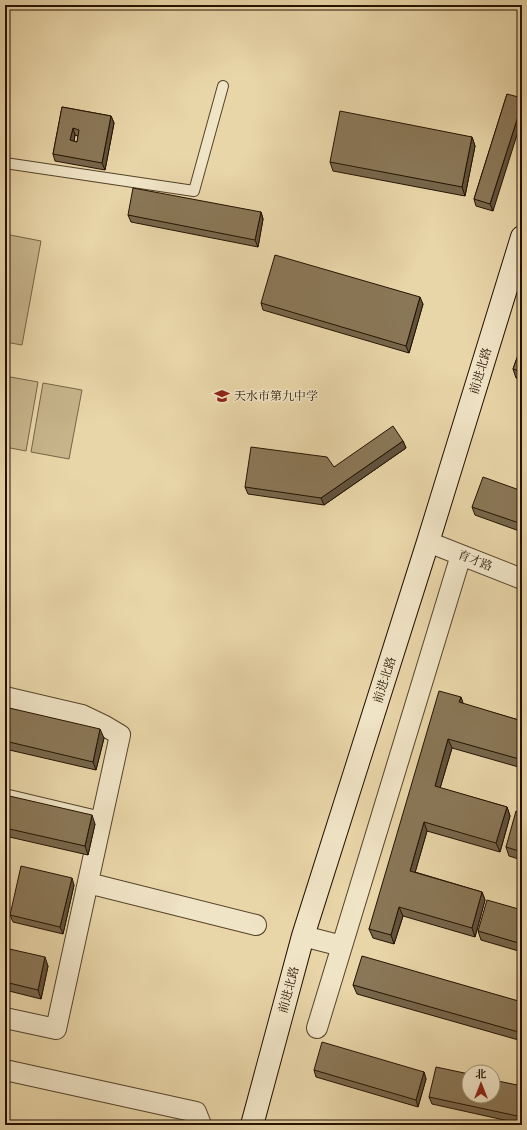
<svg xmlns="http://www.w3.org/2000/svg" width="527" height="1130" viewBox="0 0 527 1130" font-family="'IM FELL DW Pica','Noto Serif SC',serif">
<rect width="100%" height="100%" fill="#e8d5a8"/>
<filter id="stains"><feTurbulence type="fractalNoise" baseFrequency=".005" numOctaves="4"/><feColorMatrix values="0 0 0 0 .2 0 0 0 0 .09 0 0 0 0 .02 0 0 0 .5 -.17"/></filter>
<radialGradient id="worn" r=".72"><stop offset=".6" stop-color="#630" stop-opacity="0"/><stop offset="1" stop-color="#630" stop-opacity=".3"/></radialGradient>
<path fill="#c7b48b" stroke="#766346" d="M5,234L41,241L22,345L5,342Z
M5,376L38,382L26,451L5,447Z
M43,383L82,390L69,459L31,452Z"/>
<g fill="none" stroke-linecap="round" stroke-linejoin="round">
<g stroke="#55432a" stroke-width="12">
<path id="service" d="M5,163L194,191L223,86
M5,794L102,817"/>
</g>
<g stroke="#55432a" stroke-width="22">
<path id="minor" d="M428,542L522,579
M5,697L82,715L105,726L120,735L56,1029L5,1018
M88,883L256,925
M303,936L342,946
M317,1028L461,555
M5,1070L196,1112L200,1122L199,1125"/>
</g>
<g stroke="#241200" stroke-width="24">
<path id="secondary" d="M252,1125L303,936L428,542L522,237"/>
</g>
<use href="#service" stroke="#f0e4c6" stroke-width="10"/>
<use href="#minor" stroke="#f0e4c6" stroke-width="20"/>
<use href="#secondary" stroke="#f0e4c6" stroke-width="22"/>
</g>
<path fill="#77664b" stroke="#241200" fill-rule="evenodd" d="M507,94L493,211L476,206L474,199Z
M62,107L111,116L114,123L105,170L55,161L53,154ZM75,135L78,136L77,142L74,141Z
M472,137L475,146L465,196L333,171L330,162Z
M261,212L263,219L258,247L131,222L128,215Z
M261,303L423,304L409,353L263,310Z
M522,344V380L516,378L513,369Z
M403,441L406,448L324,505L248,494L245,487L334,467Z
M522,491V532L475,515L472,507Z
M461,697L463,704L522,721V768L452,748L440,788L507,807L510,816L500,852L427,831L415,872L482,892L485,900L475,937L403,916L394,944L373,938L369,929Z
M5,707L104,738L96,770L5,749Z
M5,795L95,824L88,855L5,836Z
M522,813V860L509,856L506,847Z
M74,885L63,934L13,922L10,915Z
M522,910V952L481,940L478,931Z
M5,948L48,966L41,999L5,990Z
M353,985L522,1002V1041L357,994Z
M314,1070L424,1072L426,1079L418,1107L316,1077Z
M522,1086V1124L432,1104L429,1097Z"/>
<path fill="#61533d" stroke="#241200" d="M522,104V119L493,211L490,204Z
M111,116L114,123L105,170L102,163Z
M73,128L75,135L73,147L70,140Z
M472,137L475,146L465,196L462,187Z
M261,212L263,219L258,247L255,240Z
M420,297L423,304L409,353L406,346Z
M403,441L406,448L324,505L321,498Z
M461,697L464,706L459,702Z
M100,729L104,738L96,770L93,762Z
M448,739L452,748L438,795L435,786Z
M522,750V767L519,759Z
M507,807L510,816L500,852L496,843Z
M92,815L95,824L88,855L85,846Z
M424,822L427,831L413,880L410,871Z
M72,878L74,885L63,934L60,927Z
M482,892L485,900L475,937L472,928Z
M399,907L403,916L394,944L391,935Z
M45,957L48,966L41,999L38,990Z
M424,1072L426,1079L418,1107L416,1100Z"/>
<path fill="#8a7757" stroke="#241200" fill-rule="evenodd" d="M507,94L522,98V104L490,204L474,199Z
M62,107L111,116L102,163L53,154ZM73,128L79,130L77,142L70,140Z
M340,111L472,137L462,187L330,162Z
M133,188L261,212L255,240L128,215Z
M275,255L420,297L406,346L261,303Z
M522,344V372L513,369Z
M393,426L403,441L321,498L245,487L251,447L327,457L334,467Z
M483,477L522,491V524L472,507Z
M439,691L461,697L459,702L522,721V750L519,759L448,739L435,786L507,807L496,843L424,822L410,871L482,892L472,928L399,907L391,935L369,929Z
M5,707L100,729L93,762L5,741Z
M5,795L92,815L85,846L5,828Z
M516,811L522,813V852L506,847Z
M21,866L72,878L60,927L10,915Z
M487,900L522,910V944L478,931Z
M5,948L45,957L38,990L5,982Z
M362,956L522,1002V1033L353,985Z
M322,1042L424,1072L416,1100L314,1070Z
M436,1067L469,1074V1096H493V1080L522,1086V1117L429,1097Z"/>
<defs>
<g id="school-bare" transform="scale(1.2)"><path d="M0-5L7-2L0 1L-7-2ZM-4 1L0 2.5L4 1V4Q0 6-4 4Z" fill="#8f2418" stroke="#f0e4c6" stroke-width="2.5" paint-order="stroke"/></g>
</defs>
<g fill-rule="evenodd">
<use href="#school-bare" x="222" y="396"/>
</g>
<g text-anchor="middle" dominant-baseline="central" stroke-width="3" stroke-linejoin="round" paint-order="stroke">
<g font-size="12" fill="#241200" stroke="#f0e4c6">
<text transform="translate(481 371) rotate(-73)">前进北路</text>
<text transform="translate(475 561) rotate(21)">育才路</text>
<text transform="translate(385 680) rotate(-72)">前进北路</text>
<text transform="translate(289 990) rotate(-75)">前进北路</text>
</g>
<g font-size="12" fill="#241200" stroke="#f0e4c6" text-anchor="start">
<text x="234" y="396">天水市第九中学</text>
</g>
</g>
<rect width="527" height="1130" fill="none" stroke="#e8d5a8" stroke-width="20"/>
<rect x="6" y="6" width="515" height="1118" fill="none" stroke="#241200" stroke-width="2"/>
<rect x="10" y="10" width="507" height="1110" fill="none" stroke="#241200"/>
<g transform="translate(481 1084)"><circle r="19" fill="#f0e4c6" stroke="#9e9077"/>
<path d="M0-3L7 15L0 10L-7 15Z" fill="#8f2418"/>
<text y="-6" font-size="11" font-weight="bold" text-anchor="middle" fill="#241200">北</text>
</g>
<rect width="100%" height="100%" filter="url(#stains)"/>
<rect width="100%" height="100%" fill="url(#worn)"/>
</svg>
